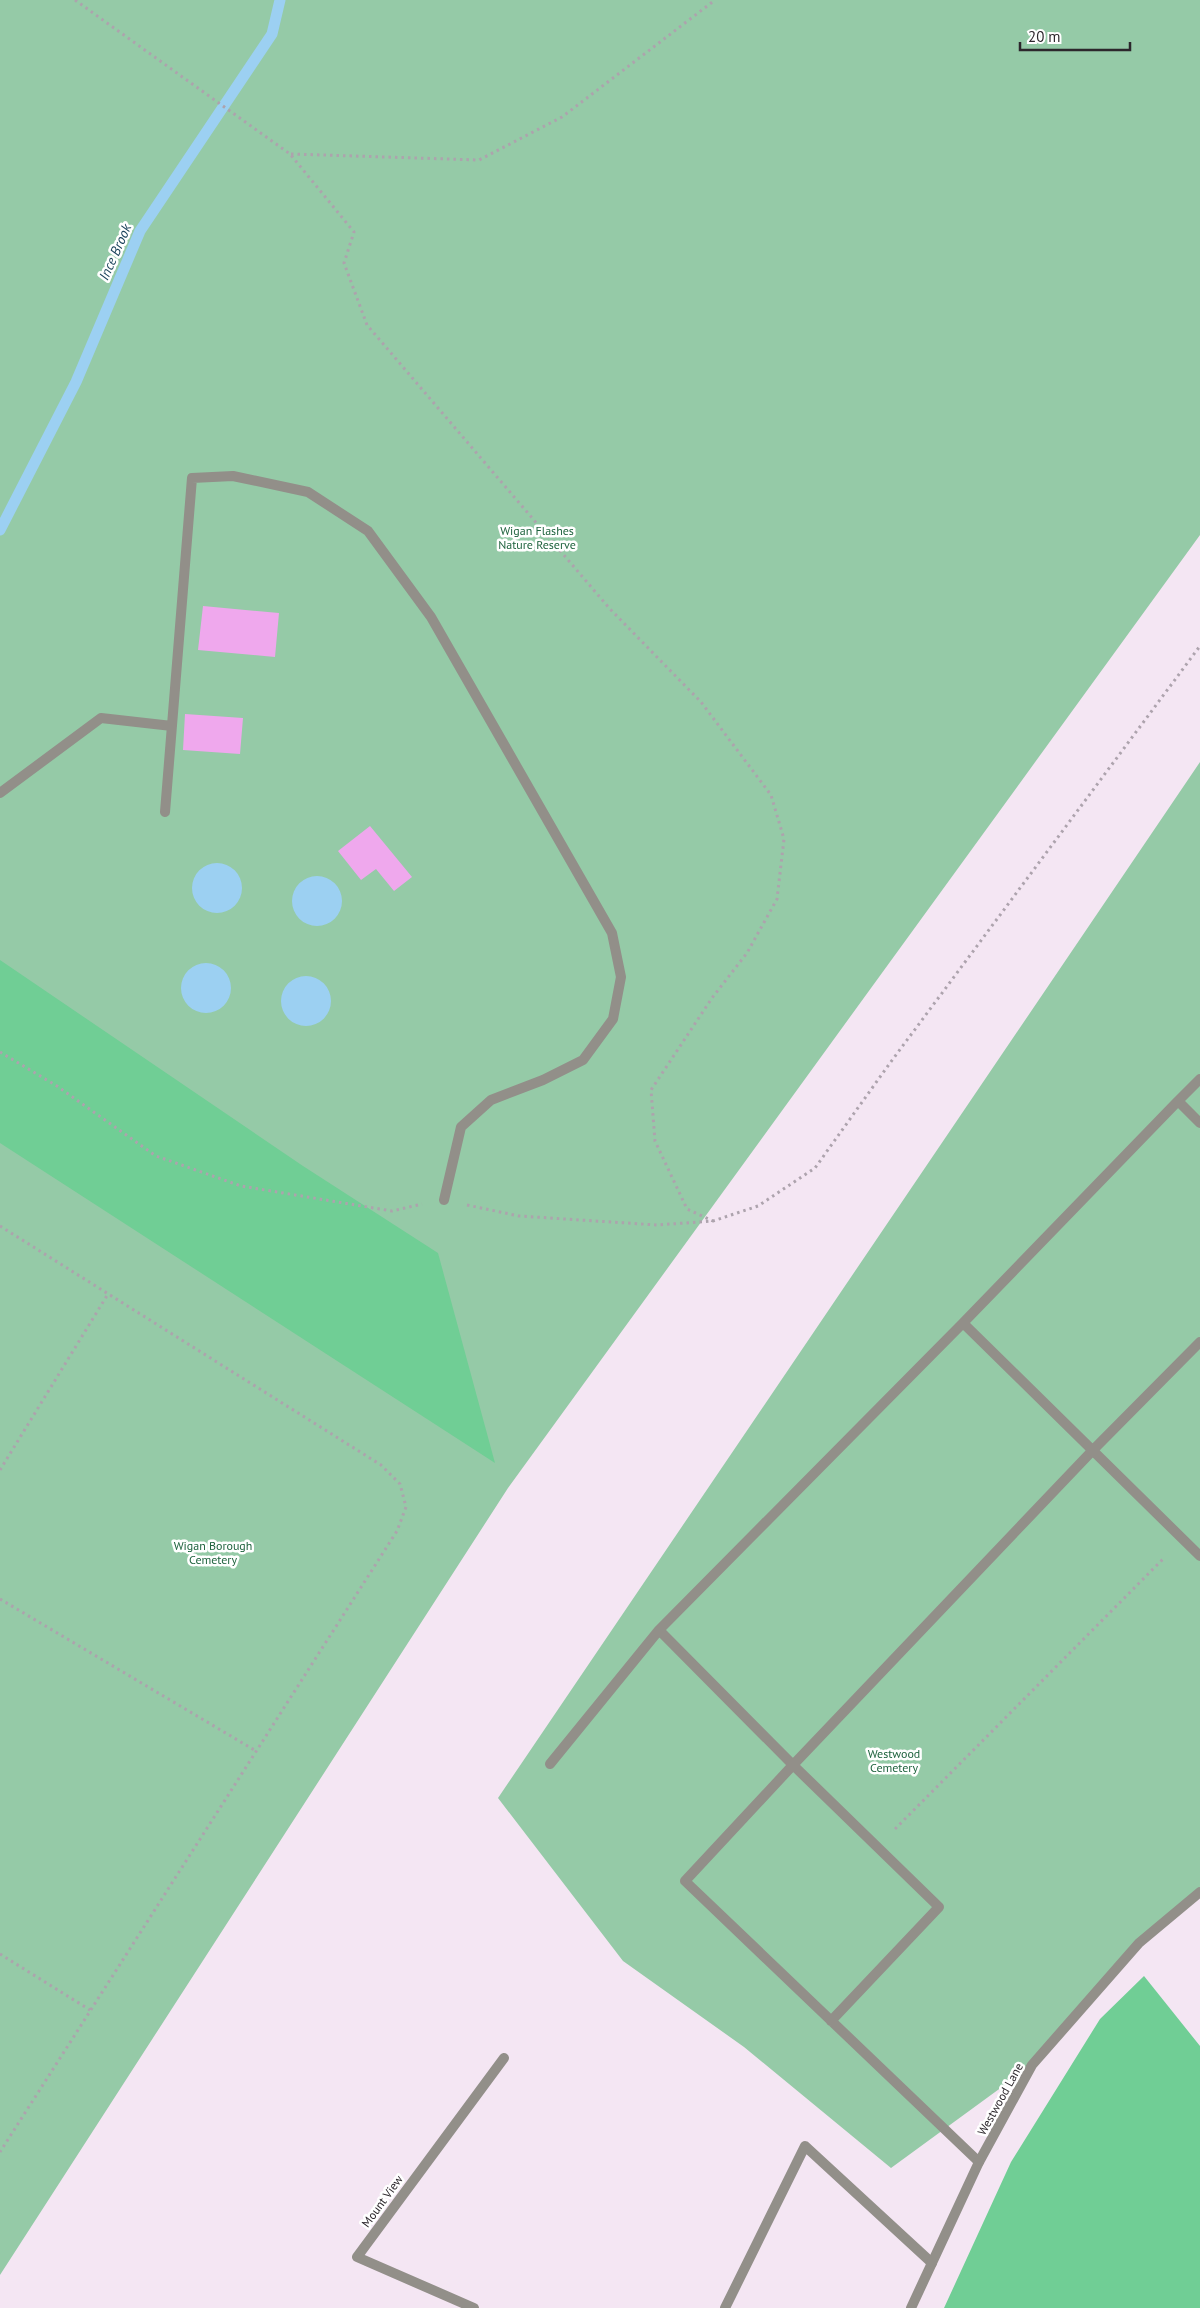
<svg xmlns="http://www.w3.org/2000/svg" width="1200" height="2308" viewBox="0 0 1200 2308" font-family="'PT Sans',sans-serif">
<rect width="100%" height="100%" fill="#f4e6f3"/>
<path fill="#95caa7" d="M0,0H1200V535L508,1488L0,2275Z
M1200,762V1892L1139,1943L1032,2065L891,2168L744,2047L623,1961L498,1798Z"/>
<path fill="#70ce95" d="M0,960L303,1166L438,1253L495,1463L0,1143Z
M1144,1976L1200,2046V2308H944L1011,2162L1100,2019Z"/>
<path fill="#9cd0f2" d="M192 888a25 25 0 1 1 50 0a25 25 0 1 1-50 0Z
M292 901a25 25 0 1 1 50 0a25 25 0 1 1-50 0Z
M181 988a25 25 0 1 1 50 0a25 25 0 1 1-50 0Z
M281 1001a25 25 0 1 1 50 0a25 25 0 1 1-50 0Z"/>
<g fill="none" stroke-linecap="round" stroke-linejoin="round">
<path stroke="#9cd0f2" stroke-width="11" d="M0,530L76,382L140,231L272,34L280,0"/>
</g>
<path fill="#efa8ed" d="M203,606L279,613L275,657L198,650Z
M185,714L243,718L240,754L183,750Z
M370,826L412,877L394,891L376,869L361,880L338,851Z"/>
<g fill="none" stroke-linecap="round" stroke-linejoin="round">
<path stroke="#ada3ad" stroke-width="3" stroke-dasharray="2.5 4" stroke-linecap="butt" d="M75,0L290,154L354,232L344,263L367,325L610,609L701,702L771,795L784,839L777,899L747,953L712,998L651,1090L655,1141L687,1209L713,1221
M291,154L479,160L562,117L715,0
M0,1052L57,1086L156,1156L241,1186L392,1211L422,1204
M467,1205L519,1216L657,1225L713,1221L758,1206L815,1168L890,1063L1200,646
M0,1226L381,1465L400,1484L406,1507L397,1531L0,2152
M0,1470L108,1294
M0,1599L256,1751
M895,1829L1165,1557
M0,1954L90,2010"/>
<path stroke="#928f89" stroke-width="10" d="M0,793L101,718L172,726
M165,812L192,478L233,476L308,492L368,531L431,617L612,933L621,977L613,1019L583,1060L543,1080L491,1100L461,1127L444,1200
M1178,1101L1200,1079
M963,1323L1178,1101L1200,1123
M550,1764L659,1630
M831,2021L939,1907L793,1765L1093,1450L1200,1342
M979,2162L685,1881L793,1765L659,1630L963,1323L1200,1556
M725,2308L805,2146L932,2263"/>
<path stroke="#928f89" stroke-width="10" d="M474,2308L357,2257L504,2058
M911,2308L979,2162L1032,2065L1139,1943L1200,1892"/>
</g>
<g text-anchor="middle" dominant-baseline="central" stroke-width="5" stroke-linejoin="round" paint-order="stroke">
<g font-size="12" fill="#1f633e" stroke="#fff">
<text x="537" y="530">Wigan Flashes<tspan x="537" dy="14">Nature Reserve</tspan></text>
<text x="213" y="1545">Wigan Borough<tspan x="213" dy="14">Cemetery</tspan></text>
<text x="894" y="1753">Westwood<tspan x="894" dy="14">Cemetery</tspan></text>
</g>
<g font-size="12" fill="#2c272c" stroke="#fff">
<text transform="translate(1000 2099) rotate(-61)">Westwood Lane</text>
<text transform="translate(382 2201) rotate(-54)">Mount View</text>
</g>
<g font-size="14" font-style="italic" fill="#1b435b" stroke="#fff">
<text transform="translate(115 252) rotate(-66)">Ince Brook</text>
</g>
</g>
<path d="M1020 42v8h110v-8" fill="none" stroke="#2c272c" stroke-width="2.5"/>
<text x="1028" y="42" font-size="15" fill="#2c272c" stroke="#ffffff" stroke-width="4" paint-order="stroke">20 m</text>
</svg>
